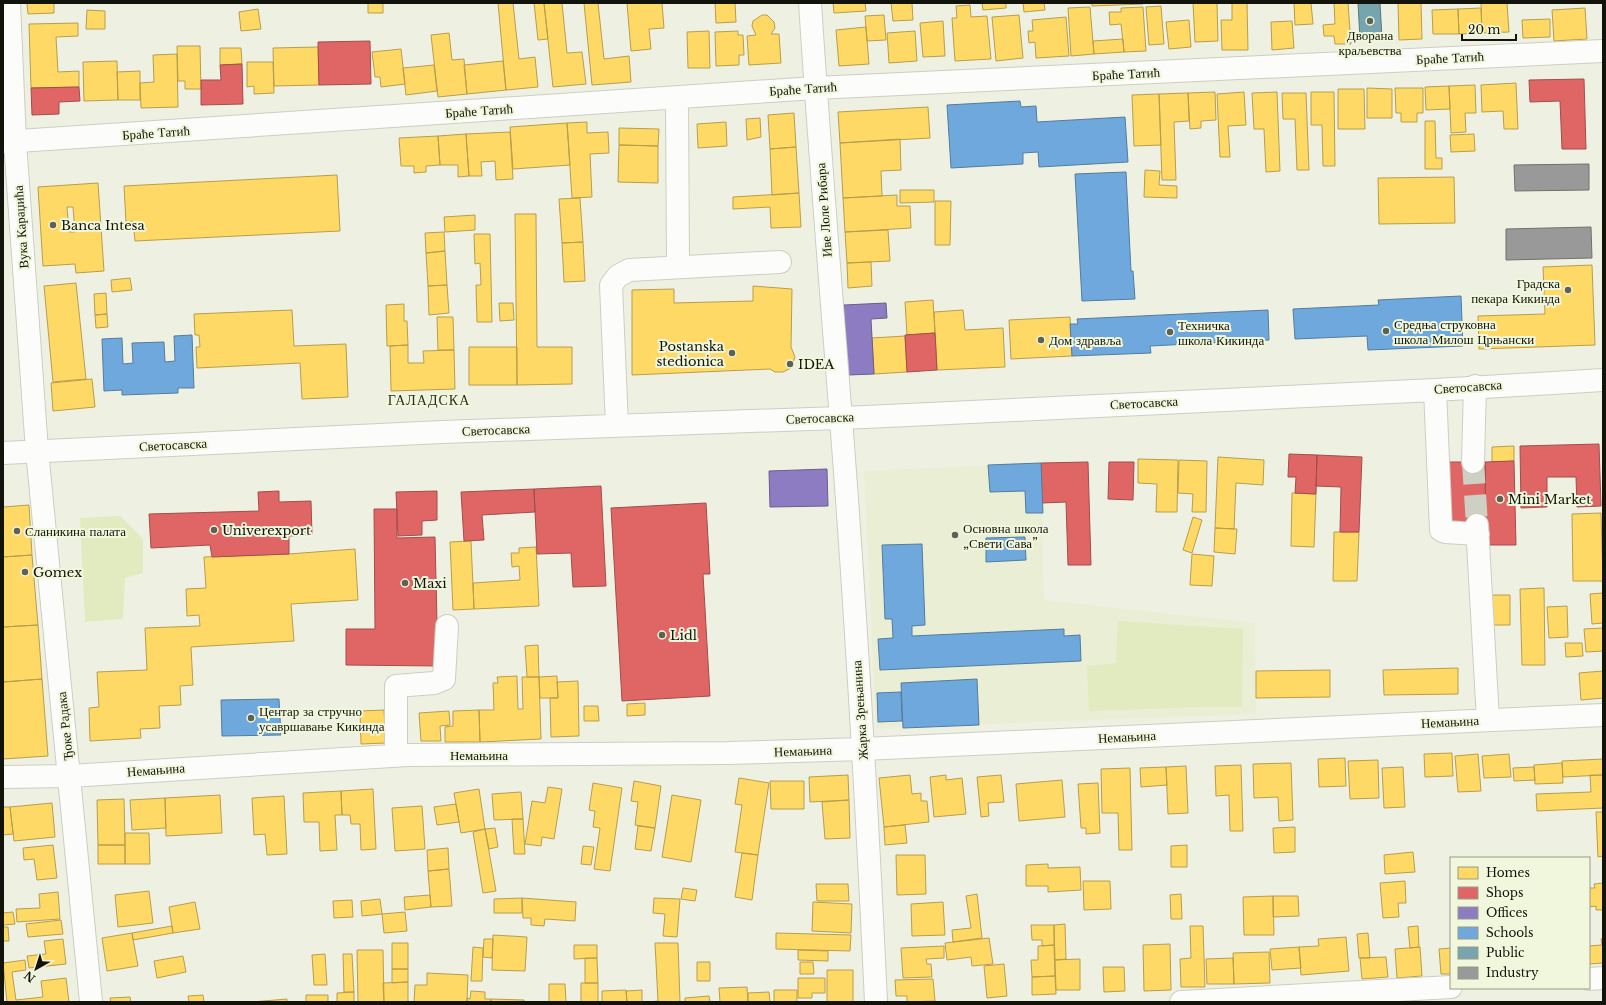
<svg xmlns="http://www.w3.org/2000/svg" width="1606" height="1005" viewBox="0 0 1606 1005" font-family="'Libre Baskerville',serif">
<rect width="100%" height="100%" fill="#eef1e2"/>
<path fill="#e9eed5" d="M1041,463L1044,600L1255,623L1256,714L876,728L864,471Z"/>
<path fill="#e2eac0" d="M120,516L143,539V573L125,578L123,619L85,622L80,518Z
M1118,621L1243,629L1242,707H1198L1089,711L1087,666L1116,663Z"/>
<path fill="#ffd966" stroke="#b89e4b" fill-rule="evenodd" d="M27,3H54V13L28,14Z
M368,3H383V13H368Z
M498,3H513L519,59L535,57L538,87L506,90Z
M534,3H544L548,39L538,40Z
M544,3H562L567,53L582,52L586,84L553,87Z
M584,3H598L604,59L629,56L631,82L592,85Z
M627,3H662L664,28L649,29L651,49L631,51Z
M715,3H735L736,22L716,23Z
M833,3H865L866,11L834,13Z
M891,3H912L913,20L893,21Z
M982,3H1006V8L983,10Z
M1023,3H1044L1045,10L1024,12Z
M1092,3H1143V4L1092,6Z
M1193,3H1217L1218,41L1195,42Z
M1232,3H1247L1248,50H1222L1221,20H1232Z
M1294,3H1311L1313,24L1295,25Z
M1334,3H1348L1351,44H1335L1334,36H1324L1323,25L1335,24Z
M1398,3H1421L1422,39L1399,40Z
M1481,3H1507L1509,32L1482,33Z
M970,5L971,17L987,16L991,59L955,61L952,18H957L956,6Z
M1161,6L1164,44L1149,45L1146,7Z
M1090,7L1094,54L1071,56L1068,8Z
M1143,7L1146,51L1124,52L1121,24L1110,25L1109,12H1121V8Z
M1481,8L1482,33L1459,34L1458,9Z
M1585,8L1587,39L1554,41L1552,10Z
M258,9L261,29L241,31L239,12Z
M1458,9L1459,34H1433L1432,10Z
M87,10L105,11V29H86Z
M762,15H767L774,22L775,28L771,34H779L781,63L749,65L747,36L756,35L752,26L753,21Z
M884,15L886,40L867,41L865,16Z
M1019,15L1023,58L996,61L992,17Z
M1066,17L1069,56L1036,58L1035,42L1029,43L1028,31H1033L1032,20Z
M1550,19V37L1523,38L1522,20Z
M1189,20L1191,47L1169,49L1166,22Z
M943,21L945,56L923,57L920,23Z
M1292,21L1294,48L1272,50L1271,22Z
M78,23V36L56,37L58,72L79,71V87L31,88L29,24Z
M866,27L869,64L839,66L836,30Z
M709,31L710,68H688L687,32Z
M738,31V35H743L744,55H739V65L716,66L715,32Z
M915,31L917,61L889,63L887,33Z
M449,33L452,60L464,59L467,94L438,97L431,35Z
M1123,39L1124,52L1094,54L1093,41Z
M177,46H200L201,89H185V81H178Z
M318,47L319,85L274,86L273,48Z
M220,48H241L242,64L220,65Z
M401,49L405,84L381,87L380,77H375L372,52Z
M177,54L178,107L141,108L140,83L154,82L153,55Z
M117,61L118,100L84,101L83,62Z
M503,61L506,90L467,94L464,65Z
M247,62H273L274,93L254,94V86L247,87Z
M434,65L437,91L406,95L403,68Z
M140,71V100H118L117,72Z
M1516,83L1518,129H1504L1503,111L1482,112L1481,85Z
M1475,85L1476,113H1465L1466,132L1451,133L1449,86Z
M1449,86L1450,109L1426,110L1425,87Z
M1367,88L1392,89V118H1367Z
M1395,88H1423V113H1417V122H1401V113H1396Z
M1338,89H1364L1365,129H1338Z
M1215,92L1216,120L1201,121V128L1190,129L1188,93Z
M1244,92L1246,125L1228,126L1230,157H1220L1217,94Z
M1277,92L1280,171L1266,172L1264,129H1254L1252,93Z
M1311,92H1334L1335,166H1323L1322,125H1311Z
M1188,93L1189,121L1174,122L1176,180H1162L1159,94Z
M1282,93H1306L1309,170H1297L1295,119H1283Z
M1159,94L1161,145L1134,146L1132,95Z
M928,107L930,138L840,143L838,112Z
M794,113L796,147L770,149L768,115Z
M760,118L761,137L747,140L746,119Z
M1425,121H1435L1436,158H1442V169H1425Z
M587,122V133L608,132L609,153L590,154L592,197L572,198L567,123Z
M726,122L727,146L698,148L697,124Z
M567,123L570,165L513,169L510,127Z
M619,128L659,129L658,146L619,145Z
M510,132L513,179L496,180L495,161L481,162L482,176H469L466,134Z
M466,134L469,176L458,177V165H440L438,136Z
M1474,134L1475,151L1451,152L1450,135Z
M438,136L440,165L426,166V172L414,173V166H401L399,138Z
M900,139L901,170L881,171L882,196L843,198L840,143Z
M619,145L658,146V183L618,182Z
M796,147L799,193L772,195L770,149Z
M1145,170L1160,171L1159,185L1177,186V198L1144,197Z
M337,175L340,231L135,241L133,221L126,222L124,186Z
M1454,177L1455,223L1379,224L1378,178Z
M98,183L104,271L76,273L75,264L43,266L38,187ZM67,207H73L75,232H69Z
M900,190H934V202L900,203Z
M799,193L801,227L771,228L770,207L733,209V197Z
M897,195V206H910L911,228L845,232L843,198Z
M580,198L583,242L562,243L559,199Z
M935,201H951L950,245H935Z
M515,214H536L537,347H572V384L517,385Z
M475,215V230L445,232L444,217Z
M888,230L890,261L847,263L845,232Z
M444,232L445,251L426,253L425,233Z
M474,234H490L492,322H477L476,285H481L480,263L475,264Z
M583,242L585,281L564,282L562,243Z
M445,251L447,285L428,286L426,253Z
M871,262L872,286L848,288L847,263Z
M1592,265L1595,345L1479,349L1478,316L1545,314L1543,267Z
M130,278L132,290L112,292L111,280Z
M76,283L86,379L53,382L44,286Z
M447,285L449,313L429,315L428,286Z
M753,286L792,289L791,347L795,357L791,368L783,372H775L770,369L632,375V290L674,289V303L753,301Z
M106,293L107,314L95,315L94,294Z
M933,300L935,333L907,335L905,302Z
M499,303H513L514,320L500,321Z
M404,304V321H407L408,345L387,346L386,305Z
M292,310L294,346L346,344L348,397L302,399L300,363L197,368L196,347H200L199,335H195L194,314Z
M963,310L965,330L1003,328L1005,367L937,370L934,312Z
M107,314L108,327L96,328L95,315Z
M437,317H453L454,350H438Z
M1070,317L1072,356L1011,359L1009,320Z
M905,336L907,372L874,374L872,338Z
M408,345V363H424L423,351L454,350L455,389L391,391L390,346Z
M469,347H517V385H469Z
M92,379L95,407L53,411L51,383Z
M1514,446V461L1492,462V447Z
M1218,457L1264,460L1263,485L1236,483L1234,529L1215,528Z
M1138,459L1178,460L1177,512H1156L1157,484L1138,483Z
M1179,460L1207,461L1206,512H1192L1193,494L1178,493Z
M1292,493L1316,494L1314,547L1291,546Z
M29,505L32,555L3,557V507Z
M1601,513L1603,581H1573L1572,514Z
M1193,517L1202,520L1192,553L1183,550Z
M1215,528L1237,529L1235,554L1214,552Z
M1334,532H1359L1357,581H1333Z
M471,541L474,609L453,610L450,542Z
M536,547L539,606L474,609L473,583L520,580L519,566L512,567L511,553H519V548Z
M355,549L358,600L291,604L294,641L191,647L193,685L180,686L181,705L159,706L160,728L140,729L141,738L90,741L89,708L99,707L97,672L147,670L145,628L200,626L199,615L187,616L186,589L206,588L204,557L289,554Z
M1192,554L1214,556L1212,586L1190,585Z
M32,555L38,625L3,627V557Z
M1544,588L1545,665H1522L1520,589Z
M1603,593V623L1592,624L1590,594Z
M1488,595H1510V625H1489Z
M1567,606L1568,637L1549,638L1547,607Z
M38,625L42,679L3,682V627Z
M1603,628V651L1586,652L1584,629Z
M1565,643H1582L1583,656L1566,657Z
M538,645L539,677H527L525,646Z
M1458,668V694L1384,695L1383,670Z
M1330,670V697L1256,698V671Z
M1603,671V698L1581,700L1579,673Z
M517,676L518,709H523L522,677H539L541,739L480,742L479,710H494L493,683H498L497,677Z
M557,676L558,698H540L539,677Z
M42,679L48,756L3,759V682Z
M578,681L579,736L551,737L550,698H558L557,682Z
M645,703V715L627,716V704Z
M584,706H598L599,721H584Z
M384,710L386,743L361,744L360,711Z
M479,710L480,742H445V727L453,726V711Z
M449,711L450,725L440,726L441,741H421L419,713Z
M1452,753L1453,776L1425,777L1424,754Z
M1478,754L1481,791L1458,792L1455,756Z
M1509,754L1511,777L1484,778L1482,756Z
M1345,758L1346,786L1319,787L1318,759Z
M1603,759V775L1563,777L1562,761Z
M1378,760L1379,798L1350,799L1348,761Z
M1291,763L1293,820L1279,821L1278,797L1254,798L1253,764Z
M1562,763L1563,783L1535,784L1534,765Z
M1241,765L1243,831H1230L1229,795L1216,796L1215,766Z
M1186,766L1188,813L1168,814L1166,767Z
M1166,767L1167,785L1141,787L1140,768Z
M1403,767L1405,807L1384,808L1382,768Z
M1534,767L1535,780L1514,781L1513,768Z
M1130,768L1132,850H1119L1118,813H1102L1101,769Z
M848,775L849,800L810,802L809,777Z
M910,775L912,794L921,793V801H927L929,822L884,827L879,778Z
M946,775V780L962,778L966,814L934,817L930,777Z
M1001,775L1004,802L988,803L989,816L981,817L977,777Z
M1590,775H1603V808L1537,811L1536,794L1591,792Z
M739,778L769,783L758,855L735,852L742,805L735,804Z
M1062,780L1065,817L1019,821L1016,784Z
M634,781L661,786L655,828L635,825L638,802L631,801Z
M770,781H804V809H771Z
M593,783L622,788L610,871L594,869L600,828L593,827L595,811L589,810Z
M1098,783L1100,833L1086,834V828H1081L1078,784Z
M548,787L562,789L554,839L542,837L541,846L525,844L532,801L545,803Z
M373,789L376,849L361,850L360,824H351L350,815H342L341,791Z
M479,789L485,829L461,833L454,793Z
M341,791L342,815H335L337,850L320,851L319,822H304L303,793Z
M521,792L523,819L494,820L492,794Z
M220,795L222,833L166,836L165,798Z
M672,795L701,800L691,862L662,857Z
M284,796L287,854L267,855L265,834L254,835L252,798Z
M165,798L166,828L132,830L130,800Z
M124,799L125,845H98L97,800Z
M849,800L850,838L825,839L822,802Z
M52,803L55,837L14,841L10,807Z
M456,804L459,822L437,825L434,807Z
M422,806L425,849L395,851L392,808Z
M3,807H10L13,834L3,835Z
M1596,812H1603V856L1598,857Z
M512,819H523L525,854H514Z
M905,825L907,843L885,845L884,827Z
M638,826L655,828L651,851L635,849Z
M1295,827V852L1274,853L1273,828Z
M495,828L498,847L489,849L485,829Z
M485,829L496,891L483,893L473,832Z
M125,833H149L150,864H125Z
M53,845L57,878L37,880L34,859L24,860L23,848Z
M98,845H125V864H98Z
M1187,845V867H1171V846Z
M583,846L594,847L591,865L581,864Z
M448,848L449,869L428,871L427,850Z
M1413,852L1415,872L1385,874L1384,855Z
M742,853L758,855L752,900L735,897Z
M896,855H925L926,894L897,895Z
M1048,864V868L1080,867L1081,890L1048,892V886H1026V865Z
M449,869L452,906L431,907L428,871Z
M1083,881H1110L1111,909L1084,910Z
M1405,881L1406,903H1398L1399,917L1383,918L1380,883Z
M1603,883V910H1596V906L1589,907V888H1595L1594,884Z
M816,884H848L849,901H817Z
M683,888L697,890L695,901L681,899Z
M149,891L153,923L118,927L115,895Z
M58,892L60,919L17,922L16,909L40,908L39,894Z
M977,894L982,938L953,942L952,930L971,928L966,896Z
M1181,894L1182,919H1171L1170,895Z
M430,895L431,907L405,910L404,897Z
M1273,896H1298L1299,916L1273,917Z
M1273,896L1274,935H1244L1243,897Z
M522,898V913H494V899Z
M522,898L576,902L575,921L545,919L544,926L531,925V918H523Z
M654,898L680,899L677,937L663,936L665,914L653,913Z
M380,899L382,914L362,916L361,901Z
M352,900L353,917L334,918L333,901Z
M195,902L200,929L173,933L169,907Z
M813,902L852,904L851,933L812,931Z
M943,902L945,935L912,936L911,904Z
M13,912L15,924L3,925V913Z
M405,912L407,931L384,933L382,914Z
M61,920L63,934L28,937L26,924Z
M1065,924L1066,959L1055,960L1054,925Z
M1031,925H1054V945L1042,946V940H1032Z
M172,926L173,933L133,940L132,933Z
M1190,926H1203L1205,987H1181L1180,959L1191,958Z
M1418,926L1419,947L1410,948L1408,927Z
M3,927H8L9,941H3Z
M132,933L138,966L107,971L102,938Z
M776,933L851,935L850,951L776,949Z
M1368,933L1370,958H1359L1357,934Z
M493,935L527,937L525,971L492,970Z
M1346,937L1349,971L1301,975L1299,947L1319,946L1318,939Z
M989,938L993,964L972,966L971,957L947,960L945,943Z
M1603,938V963L1589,964V946L1602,945L1601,939Z
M63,939L66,964L29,968L27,956L46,954L44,941Z
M484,939H493L492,958L483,957Z
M392,943H408V969H392Z
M655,943H678L680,1002H650L658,1001Z
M1170,944L1171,990L1144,991L1143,945Z
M574,945H597V958L574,959Z
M1054,945L1055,976L1032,977L1031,960H1038V946Z
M944,946V958L926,959L927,964H931L932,977L903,978L901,948Z
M473,947L483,948L482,981H471Z
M1299,947L1301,968L1272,970L1270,949Z
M1420,947L1422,976L1397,978L1395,949Z
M1451,948V974H1441L1439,949Z
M357,950H383L384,1002H358Z
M798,950L828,951V961L798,960Z
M1269,952L1270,983L1234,984L1233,953Z
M325,954L327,985H314L312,955Z
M343,954H352L354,992H344Z
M183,956L186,972L157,978L154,961Z
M1386,957L1388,977L1362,979L1360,958Z
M585,958H597L598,983H585Z
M1233,958L1234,984H1207L1206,959Z
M1080,959V990H1056L1055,960Z
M25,960L26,970L12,972L16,1000L43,997L41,981L66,978L69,1002H7L3,963Z
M697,962H710V981H697Z
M800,962H813L814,974H800Z
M1004,964L1007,996L987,998L984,966Z
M1103,967H1124L1125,991L1104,992Z
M392,969H408V982L392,983Z
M827,970H853V1002H827Z
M427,973L468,975L467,1002H414L415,985H427Z
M1055,976L1056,994L1032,995V977Z
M798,978H825V993H812V998H798Z
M933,979L935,1001L907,1002V996H896L895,980Z
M408,982V1002H384L383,983Z
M581,983H598V1002H581Z
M549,984H565L566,1002H549Z
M747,987L748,1002H720L719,988Z
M642,990V1002H650H627L626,991Z
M774,990H797V1002H774Z
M471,991L485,992V999H491V1002H467V998L470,999Z
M602,991L626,990L627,1002H602Z
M354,992V1002H337V993Z
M769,992L770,1002H748V993Z
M203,995L204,1002H189L188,996Z
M306,995H328V1002H306Z
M709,996L710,1002H685V998Z
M130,997L131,1002H111L110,998Z
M287,999V1002H252Z
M491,999L524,1000V1002H491Z"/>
<path fill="#e06666" stroke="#a24d4b" d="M370,41L371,84L319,85L318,42Z
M242,64L243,104L201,105V80H221L220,65Z
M1584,79L1586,149H1562L1560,101L1530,102L1529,80Z
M79,87L80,101L59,102V114L32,115L31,88Z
M935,333L937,370L907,372L905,335Z
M1599,444L1601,506L1577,507L1576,477H1547V507L1521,508L1520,446Z
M1289,454L1317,455L1316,494L1295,493L1296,477H1288Z
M1317,455L1362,457L1359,532H1340L1341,487L1316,486Z
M1514,461L1516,545H1486L1485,462Z
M1088,462L1091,565H1068L1066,502L1042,503L1041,463Z
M1109,462H1134L1133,500L1108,499Z
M1444,462H1485L1486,525H1445Z
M601,486L606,586L573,587L571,553L537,554L534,489Z
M534,489L535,512L482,515L484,540L464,541L461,492Z
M279,491V502L311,501L312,535L289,536V554L212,557L210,545L151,548L149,514L259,511L258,492Z
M437,491V520L422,521V535L398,536L396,492Z
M706,503L710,574H703L710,696L622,701L611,508Z
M374,509H397V538L435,537L438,666L346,665V629H375Z"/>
<path fill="#8e7cc3" stroke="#695d8c" d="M886,303L887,318L871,319L874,374L848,375L844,305Z
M827,469L828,506L770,507L769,471Z"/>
<path fill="#6fa8dc" stroke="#537c9d" d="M1020,101L1021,107L1036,106L1037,122L1125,117L1128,162L1039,167L1038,152L1023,153V164L951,168L947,105Z
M1126,172L1131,271H1133L1135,299L1082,301L1075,174Z
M1461,296L1463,346L1368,350L1367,336L1295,339L1293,309L1379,305L1378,300Z
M1268,310L1269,340L1150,346L1151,353L1072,356L1070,324H1078L1077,319Z
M192,335L194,388H178V393L122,395V390L104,391L102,339L122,338L123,364L133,363L132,343L164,342L165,362L175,361L174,336Z
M1041,463L1043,513H1026L1025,491L990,492L988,465Z
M1025,537L1026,560L986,562V538Z
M922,544L925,625L912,626V636L1064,629V636L1080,635L1081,661L880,670L878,639L893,638L892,619H885L882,545Z
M977,679L979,725L903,728L901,683Z
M901,692L902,721L878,722L877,693Z
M279,699L281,735L222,736L221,700Z"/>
<path fill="#76a5af" stroke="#587a7e" d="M1358,3H1380L1382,38L1360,39Z"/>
<path fill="#999" stroke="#70716e" d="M1589,164V190L1515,191L1514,165Z
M1591,227L1592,258L1506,260V229Z"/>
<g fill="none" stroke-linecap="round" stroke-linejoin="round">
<path stroke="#cdd0c2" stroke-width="22" stroke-dasharray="22 11" stroke-linecap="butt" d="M1473,462L1477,525"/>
<g stroke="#cccec2" stroke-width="24">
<path id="minor" d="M9,3L15,142L37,451L91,1002
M810,3C819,142 830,281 841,419C856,613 867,808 876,1002
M677,98L678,266
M3,142L815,88L1603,51
M1435,390L1441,530L1445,532L1478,534
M617,425L611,285L618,276L629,270L780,262
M3,453L442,432L866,417L1435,390L1603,380
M1473,462L1475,386
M1477,525L1488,720
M396,755V686L434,683L444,679L447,626
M3,777L70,776L408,755L729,753L863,749L1603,715
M1589,979L1603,978
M1181,1002L1451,987"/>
</g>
<use href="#minor" stroke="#fcfdfb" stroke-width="22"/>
</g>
<g fill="#5f6156" stroke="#f1f7dc" stroke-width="1.5">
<circle cx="1370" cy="21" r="4"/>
<circle cx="53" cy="225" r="4"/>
<circle cx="1568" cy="290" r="4"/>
<circle cx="1386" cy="331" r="4"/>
<circle cx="1170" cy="332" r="4"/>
<circle cx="1041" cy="340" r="4"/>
<circle cx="732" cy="353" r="4"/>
<circle cx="790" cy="364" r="4"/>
<circle cx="1500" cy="499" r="4"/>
<circle cx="214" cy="530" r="4"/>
<circle cx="17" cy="531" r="4"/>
<circle cx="955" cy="535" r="4"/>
<circle cx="25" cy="572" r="4"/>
<circle cx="405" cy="583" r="4"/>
<circle cx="662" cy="635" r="4"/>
<circle cx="251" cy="718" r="4"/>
</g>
<g text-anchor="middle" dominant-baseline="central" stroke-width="4" stroke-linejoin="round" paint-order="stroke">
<g font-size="13" fill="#12140b" stroke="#f1f7dc" text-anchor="start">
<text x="1370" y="35" text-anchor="middle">Дворана<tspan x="1370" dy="15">краљевства</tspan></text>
<text x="61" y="225">Banca Intesa</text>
<text x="1560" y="283" text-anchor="end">Градска<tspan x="1560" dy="15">пекара Кикинда</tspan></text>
<text x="1394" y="324">Средња струковна<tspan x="1394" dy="15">школа Милош Црњански</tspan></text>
<text x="1178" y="325">Техничка<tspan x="1178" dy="15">школа Кикинда</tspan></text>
<text x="1049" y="340">Дом здравља</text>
<text x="724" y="346" text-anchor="end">Postanska<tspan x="724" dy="15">stedionica</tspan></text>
<text x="798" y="364">IDEA</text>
<text x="1508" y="499">Mini Market</text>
<text x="963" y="528">Основна школа<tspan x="963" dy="15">„Свети Сава”</tspan></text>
<text x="222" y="530">Univerexport</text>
<text x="25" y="531">Сланикина палата</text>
<text x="33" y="572">Gomex</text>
<text x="413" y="583">Maxi</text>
<text x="670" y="635">Lidl</text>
<text x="259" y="711">Центар за стручно<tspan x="259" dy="15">усавршавање Кикинда</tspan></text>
</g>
<g font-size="13" fill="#12140b" stroke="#f1f7dc">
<text transform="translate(1450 58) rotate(-3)">Браће Татић</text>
<text transform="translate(1126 74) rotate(-3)">Браће Татић</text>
<text transform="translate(803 89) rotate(-4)">Браће Татић</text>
<text transform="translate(479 111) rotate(-4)">Браће Татић</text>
<text transform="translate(156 133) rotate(-4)">Браће Татић</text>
<text transform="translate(824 210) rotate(-94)">Иве Лоле Рибара</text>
<text transform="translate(21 227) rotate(-94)">Вука Караџића</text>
<text transform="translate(1468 387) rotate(-4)">Светосавска</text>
<text transform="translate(1144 403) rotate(-3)">Светосавска</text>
<text transform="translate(820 418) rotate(-2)">Светосавска</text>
<text transform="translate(496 430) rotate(-2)">Светосавска</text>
<text transform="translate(173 445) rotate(-3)">Светосавска</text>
<text transform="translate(860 710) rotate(-94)">Жарка Зрењанина</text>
<text transform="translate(1450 722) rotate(-3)">Немањина</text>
<text transform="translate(65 726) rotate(-96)">Ђоке Радака</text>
<text transform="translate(1127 737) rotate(-3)">Немањина</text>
<text transform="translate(803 751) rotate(-2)">Немањина</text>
<text x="479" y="755">Немањина</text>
<text transform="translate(156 770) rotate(-4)">Немањина</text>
</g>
<g font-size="14" letter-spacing="1" fill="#2d301b" stroke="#f1f7dc">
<text x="429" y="400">ГАЛАДСКА</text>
</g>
</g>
<rect width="1606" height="1005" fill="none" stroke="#12140b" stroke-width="8"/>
<rect x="1450" y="857" width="140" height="132" fill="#f1f7dc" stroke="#989c88"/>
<rect x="1458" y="867" width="20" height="12" fill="#ffd966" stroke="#989c88"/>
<text x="1486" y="877" font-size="12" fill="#12140b">Homes</text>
<rect x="1458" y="887" width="20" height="12" fill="#e06666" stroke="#989c88"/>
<text x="1486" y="897" font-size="12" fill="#12140b">Shops</text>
<rect x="1458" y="907" width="20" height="12" fill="#8e7cc3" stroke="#989c88"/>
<text x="1486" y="917" font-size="12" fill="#12140b">Offices</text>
<rect x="1458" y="927" width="20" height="12" fill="#6fa8dc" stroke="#989c88"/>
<text x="1486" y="937" font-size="12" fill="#12140b">Schools</text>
<rect x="1458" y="947" width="20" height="12" fill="#76a5af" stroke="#989c88"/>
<text x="1486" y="957" font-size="12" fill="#12140b">Public</text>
<rect x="1458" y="967" width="20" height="12" fill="#999999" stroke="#989c88"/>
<text x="1486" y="977" font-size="12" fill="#12140b">Industry</text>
<g transform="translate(36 969) rotate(219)" stroke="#f1f7dc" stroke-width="3" paint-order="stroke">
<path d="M0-3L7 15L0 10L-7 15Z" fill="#12140b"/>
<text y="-6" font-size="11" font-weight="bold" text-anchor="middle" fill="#12140b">N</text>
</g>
<path d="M1462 34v6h54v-6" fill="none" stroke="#12140b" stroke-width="2"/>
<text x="1468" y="34" font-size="12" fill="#12140b" stroke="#f1f7dc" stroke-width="3" paint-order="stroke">20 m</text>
</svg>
